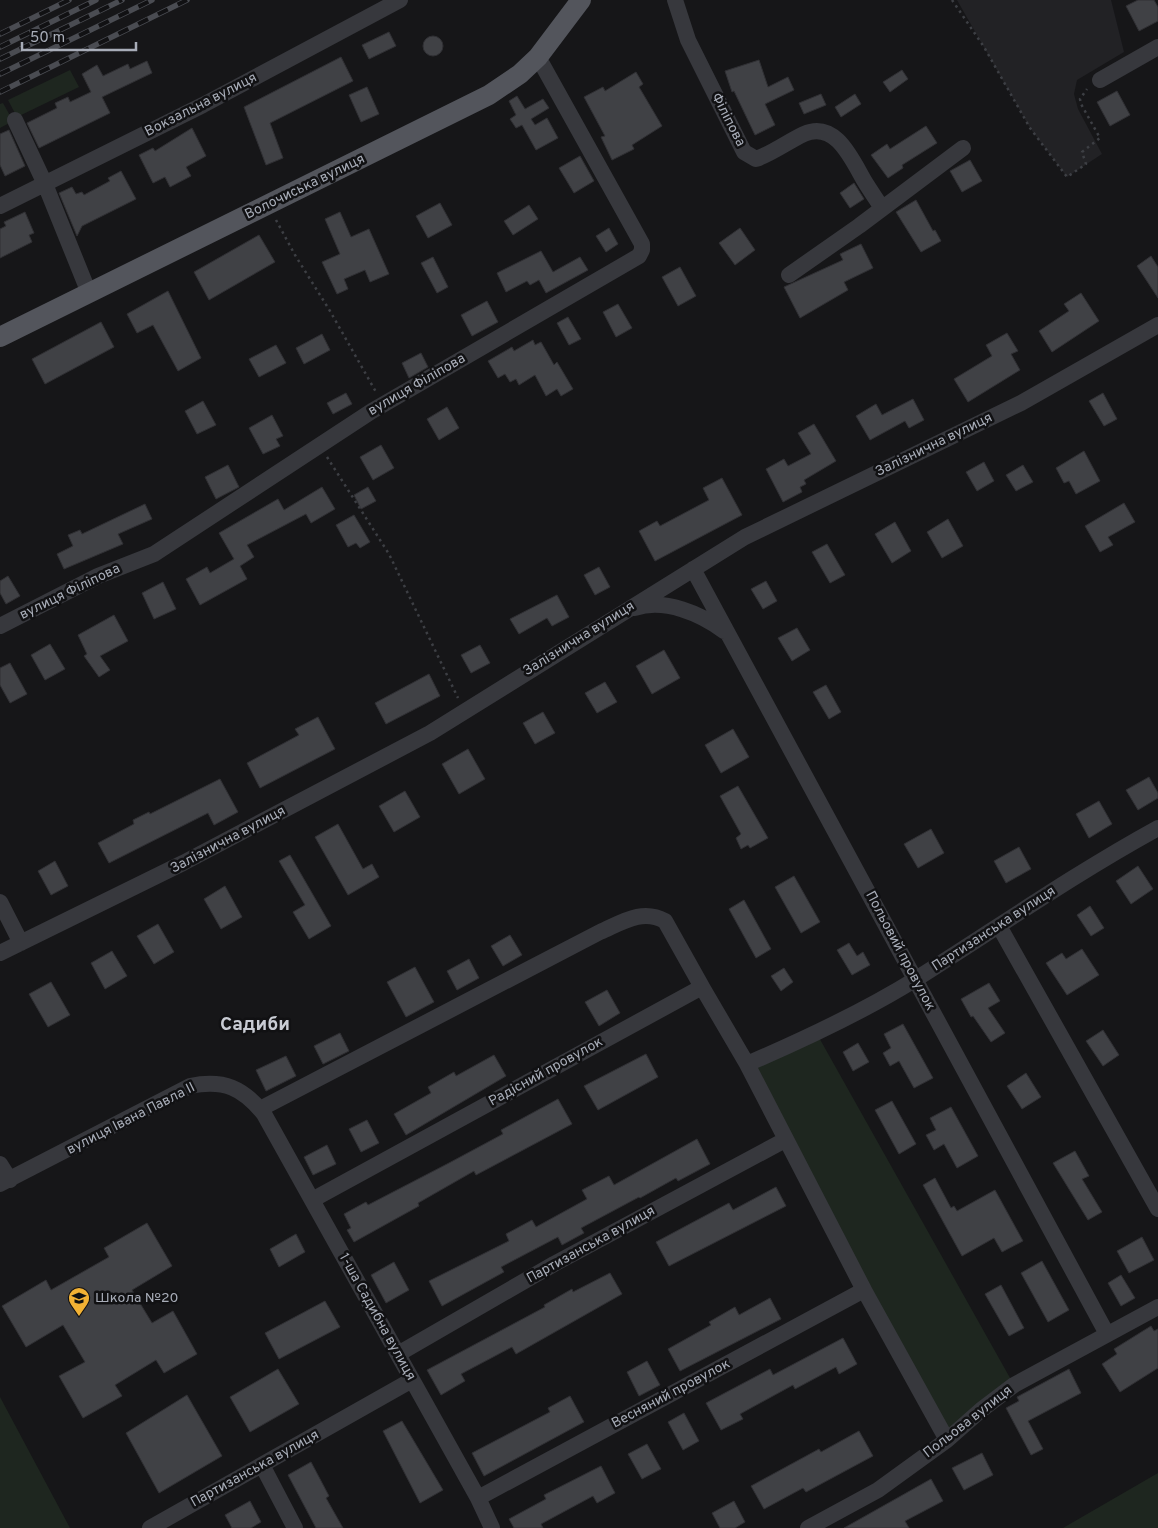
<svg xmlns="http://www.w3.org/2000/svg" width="1158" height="1528" viewBox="0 0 1158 1528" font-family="Overpass,sans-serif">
<rect width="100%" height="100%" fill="#161618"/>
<path fill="#222225" d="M957,0H1111L1124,52L1077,80L1074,94L1078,109L1102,154L1067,177L1030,128Z"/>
<path fill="#1e261f" d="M70,70L79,87L17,117L8,100Z
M3,103L13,121L0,128V104Z
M817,1034L1014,1385L947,1440L747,1064Z
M0,1397L70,1528H0Z
M1158,1473V1528H1063Z"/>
<path fill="#404145" stroke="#303034" d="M1138,0H1154L1158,7V21L1139,31L1126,6Z
M389,32L396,46L369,59L362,45Z
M423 46a10 10 0 1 1 20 0a10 10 0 1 1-20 0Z
M341,57L353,81L270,123L283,158L266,165L244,107Z
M759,60L768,87L788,77L794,90L765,104L775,125L755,135L734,91L732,92L725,71Z
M147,61L152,73L102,97L110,113L39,148L27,123L57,108L55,103L68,97L70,102L91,92L82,74L97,65L103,76L128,64L130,69Z
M902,70L908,79L890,92L883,82Z
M636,72L643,84L639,87L662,126L632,145L634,149L612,160L601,137L605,136L584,97L603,87L605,91Z
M367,87L379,114L361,122L349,95Z
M1117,91L1130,115L1110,126L1097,102Z
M821,94L826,105L804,114L799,103Z
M855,94L861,104L841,117L835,107Z
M517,96L525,109L543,99L549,108L531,119L535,125L547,118L558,138L536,150L522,125L516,128L510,119L516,115L509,101Z
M926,126L937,143L902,165L903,168L888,178L871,155L887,144L890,149Z
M192,128L206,156L186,167L191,176L170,187L165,177L153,183L139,155L153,148L155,151Z
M9,130L25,166L5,176L0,165V134Z
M580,156L594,181L574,193L559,168Z
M970,160L982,181L962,192L950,171Z
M121,171L136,199L82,226L77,236L59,193L72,187L76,194L82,192L84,195L110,181L108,178Z
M854,183L864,199L850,208L840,193Z
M916,200L933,231L935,230L941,241L921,252L896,212Z
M440,203L452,225L428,238L416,216Z
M529,205L538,219L513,235L504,221Z
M25,212L34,233L29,235L32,242L0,258V229L6,226L4,222Z
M340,212L351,237L369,229L389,274L370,282L365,270L344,279L348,289L337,294L322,262L340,254L325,219Z
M609,228L618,244L606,252L596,236Z
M740,228L755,250L735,265L719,243Z
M259,235L275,262L209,300L194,272Z
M861,244L873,268L844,282L848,290L800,318L784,287L843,260L840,254Z
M541,251L553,272L580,257L588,270L546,293L539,280L530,285L527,281L506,292L497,273Z
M1151,256L1158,267V298L1137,266Z
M433,257L448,287L437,293L421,263Z
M680,267L696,296L678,306L662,277Z
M168,291L201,358L178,371L153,325L137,333L127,314Z
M1081,293L1099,321L1052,352L1039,331L1069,311L1064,304Z
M487,301L498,322L472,336L461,315Z
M618,304L632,328L616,337L603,312Z
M568,317L581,339L569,345L557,323Z
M101,322L114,347L45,384L32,359Z
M1007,333L1018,351L1011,354L1020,370L968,402L954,379L992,356L986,345Z
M322,334L330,350L304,364L296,348Z
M533,340L535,345L541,342L554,365L557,362L573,389L561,396L557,389L546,396L535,375L519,385L516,379L510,382L505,374L498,378L488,361L512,347L514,351Z
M276,345L286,363L259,377L249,359Z
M421,353L428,367L409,378L402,363Z
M346,393L352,404L333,414L327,403Z
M1103,393L1117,419L1104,426L1089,401Z
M913,399L924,420L909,428L905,421L870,440L856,416L876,404L882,415Z
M203,401L216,425L197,434L185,411Z
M447,407L459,428L439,440L427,419Z
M272,415L283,436L276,439L280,446L263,454L249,428Z
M814,424L836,461L804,480L806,484L800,487L802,492L783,502L766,469L784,459L788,466L811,454L798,433Z
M381,445L394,468L373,480L360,457Z
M1084,451L1100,481L1076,494L1069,481L1064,483L1056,468Z
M984,462L994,481L977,491L966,472Z
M228,465L239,487L216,499L205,477Z
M1023,465L1033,482L1016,491L1006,475Z
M722,478L742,515L655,561L639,531L657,521L660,526L709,500L703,488Z
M322,487L335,509L311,523L306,514L247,545L254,557L240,566L247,579L200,605L186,579L207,567L210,573L234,559L219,533L278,499L284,510Z
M368,487L376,501L361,509L354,495Z
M1124,503L1135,522L1108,537L1113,545L1100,552L1085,526Z
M145,504L152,519L118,534L123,544L64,569L57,554L73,546L68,535L80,530L82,534Z
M354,515L370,542L360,548L356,543L348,547L336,525Z
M948,519L963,546L942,558L927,532Z
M895,522L911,551L892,563L875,534Z
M827,544L845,575L830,583L812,552Z
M599,567L610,587L595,595L584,575Z
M8,576L20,596L6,604L0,593V581Z
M766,581L777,601L763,609L751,589Z
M163,582L176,609L154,619L142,593Z
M557,595L569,617L552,626L547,618L519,634L510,619Z
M114,615L128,641L100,656L110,670L99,677L84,656L87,654L78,635Z
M797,628L810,650L792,661L778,638Z
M50,644L65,669L45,680L31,655Z
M480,645L490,663L471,673L461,655Z
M664,650L680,678L652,694L636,666Z
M10,663L27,694L10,703L0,685V668Z
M429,674L440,696L386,724L375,703Z
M605,682L617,702L597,713L585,693Z
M826,685L841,712L829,719L813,692Z
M543,712L555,733L535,744L523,723Z
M318,717L335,749L260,788L247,763L299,735L295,729Z
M733,729L749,757L721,773L705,745Z
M468,749L485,779L459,794L442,764Z
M1149,777L1158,793V798L1138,810L1126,790Z
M220,779L238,812L214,825L208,813L109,863L98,843L134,824L133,820L149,812L150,814Z
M738,786L768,838L750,848L748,845L741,849L736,838L741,834L720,796Z
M405,791L420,817L394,832L379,806Z
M1099,801L1112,824L1089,838L1076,814Z
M338,824L363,869L372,864L379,877L348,895L315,837Z
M931,829L944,853L918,868L904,844Z
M1019,847L1031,869L1006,883L994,861Z
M290,855L331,926L309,939L293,912L305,905L279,861Z
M55,861L68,886L51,895L38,871Z
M1138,866L1153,889L1131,904L1116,881Z
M794,876L820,922L801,933L775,887Z
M225,886L242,917L221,929L204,899Z
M744,900L771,949L756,958L729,909Z
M1090,906L1104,928L1091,936L1077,915Z
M158,924L174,952L154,964L137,936Z
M510,935L522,955L503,966L491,946Z
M849,943L857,956L863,952L870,965L852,975L837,950Z
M1082,949L1099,975L1067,995L1046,963L1062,953L1066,959Z
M112,951L127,976L105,989L91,963Z
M469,959L479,978L457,990L447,971Z
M415,967L434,1002L406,1017L387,982Z
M784,968L793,982L781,991L771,976Z
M51,982L70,1015L48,1027L29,994Z
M989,983L1000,1001L988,1008L1005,1033L991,1042L973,1016L971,1017L961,999Z
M607,990L620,1013L599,1026L585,1002Z
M903,1024L933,1078L914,1088L899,1061L890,1066L883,1053L891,1048L884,1034Z
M1103,1030L1119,1055L1103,1066L1086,1041Z
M340,1033L349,1051L323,1064L314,1046Z
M858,1043L869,1062L853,1071L843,1052Z
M646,1054L658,1077L598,1110L584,1086Z
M494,1055L506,1076L406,1135L394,1114L431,1093L428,1087L454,1072L456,1076Z
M286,1056L296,1076L266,1091L256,1070Z
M1026,1073L1041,1097L1022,1109L1007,1086Z
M558,1099L572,1124L476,1175L474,1171L418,1203L419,1206L354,1242L347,1230L351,1228L344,1214L366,1202L368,1205L449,1163L503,1134L501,1130Z
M892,1101L916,1144L899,1154L875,1110Z
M951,1107L978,1156L957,1168L944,1144L934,1150L926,1135L936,1130L930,1118Z
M367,1120L379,1143L361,1152L349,1129Z
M697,1139L710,1164L678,1181L676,1178L640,1198L639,1197L581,1228L584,1233L562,1245L558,1237L501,1267L504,1272L442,1306L429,1281L509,1241L506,1234L532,1220L536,1227L587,1199L582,1190L609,1176L614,1185Z
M327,1145L336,1164L313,1175L304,1157Z
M1075,1151L1089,1176L1082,1179L1102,1212L1088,1220L1053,1163Z
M935,1178L951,1208L954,1206L957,1211L995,1190L1023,1241L1002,1252L994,1238L962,1256L923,1185Z
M776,1187L786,1206L669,1266L656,1242L729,1203L733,1210Z
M147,1223L172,1266L132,1290L152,1323L173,1311L197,1354L164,1373L156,1360L115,1385L122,1396L83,1418L59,1376L85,1362L63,1325L26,1347L2,1306L46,1280L51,1290L109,1257L104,1248Z
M296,1234L305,1252L279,1267L270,1249Z
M1142,1237L1154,1260L1129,1273L1117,1251Z
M1042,1261L1069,1310L1048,1322L1021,1273Z
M394,1262L409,1290L386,1303L371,1275Z
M610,1273L622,1294L516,1354L512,1347L461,1374L465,1381L441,1395L427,1370L545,1307L544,1305L572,1289L573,1292Z
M1121,1275L1135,1298L1121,1306L1108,1283Z
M1001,1285L1024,1328L1009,1336L985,1294Z
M770,1298L781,1319L680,1371L668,1349L711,1325L709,1322L735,1307L739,1315Z
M325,1301L340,1327L279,1359L265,1333Z
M1151,1326L1154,1331L1158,1329V1368L1120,1392L1102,1364L1117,1354L1114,1349Z
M843,1338L857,1364L839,1374L836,1367L795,1389L793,1385L740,1414L743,1419L721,1430L706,1403L770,1369L773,1375Z
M647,1361L660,1385L639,1396L627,1372Z
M278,1369L299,1404L250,1432L230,1397Z
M1069,1369L1081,1393L1028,1421L1043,1449L1031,1455L1006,1408L1019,1401L1017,1397Z
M187,1395L222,1456L159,1493L126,1433Z
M570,1396L584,1422L484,1476L472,1453L550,1412L548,1408Z
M684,1413L699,1441L683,1450L668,1422Z
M402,1421L443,1490L420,1503L383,1431Z
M859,1431L873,1456L806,1492L803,1488L764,1509L751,1486L819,1449L821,1452Z
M647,1444L661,1469L642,1479L628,1454Z
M982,1453L993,1475L964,1490L952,1468Z
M311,1462L329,1496L326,1498L343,1528H316L288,1475Z
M601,1466L615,1493L597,1503L593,1496L541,1524L543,1528H514L509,1519L546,1499L544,1495Z
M931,1479L943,1501L905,1521L909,1528H844Z
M250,1501L261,1522L251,1528H232L225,1515Z
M734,1501L745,1522L735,1528H720L712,1513Z"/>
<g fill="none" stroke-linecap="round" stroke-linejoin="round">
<path stroke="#3d3f44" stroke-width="2.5" stroke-dasharray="2.5 4" stroke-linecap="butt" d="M952,0L984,47L1030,128L1067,177L1086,164L1082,152L1100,138L1081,104L1080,99L1087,89
M276,220L295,255L330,311L376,392
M327,457L389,554L458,698"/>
<path stroke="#37383d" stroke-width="16" d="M675,0L688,40L744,152L756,159C773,153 787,142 804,134C836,120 852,160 865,182C870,190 876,199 882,208
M1100,80L1158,47
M15,120L45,184L89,293
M0,206L203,105L400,0
M789,275L859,226L963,148
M693,569L1107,1334
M635,608C665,598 701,614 724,631
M0,626L98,576L154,554L372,411L639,256L642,250V244L538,57
M0,902L21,943
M999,926L1158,1209
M0,953L183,863L430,733L745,537L1021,403L1158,325
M747,1064C805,1039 863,1012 916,979C997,928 1074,874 1158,828
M260,1109L600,932C621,923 642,908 665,921L702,987
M0,1164L10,1180
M0,1184L190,1086C224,1079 243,1088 264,1114L478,1498L492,1528
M312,1200L702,987L747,1064L864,1290L947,1440
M398,1354L554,1264L785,1140
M262,1465L295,1528
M478,1498L864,1290
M150,1528L412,1380
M808,1528L878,1490L947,1440L981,1410L1014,1385L1158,1307"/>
<path stroke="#53555c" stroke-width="20" d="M0,337L489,95L520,74L538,57L581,0"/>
<g stroke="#4a4c52" stroke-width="5.5">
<path id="rail" d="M0,34L69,0
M0,47L96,0
M0,59L122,0
M0,74L152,0
M0,92L187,0"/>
</g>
<use href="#rail" stroke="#111113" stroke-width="4" stroke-dasharray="11" stroke-linecap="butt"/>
</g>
<defs>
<g id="school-pin" transform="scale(1.125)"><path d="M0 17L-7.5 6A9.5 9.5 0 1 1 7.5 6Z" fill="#f2b134" stroke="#111113"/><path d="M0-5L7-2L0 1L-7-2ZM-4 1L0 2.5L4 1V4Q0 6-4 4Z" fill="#111"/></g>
</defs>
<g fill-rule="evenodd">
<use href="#school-pin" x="79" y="1298"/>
</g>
<g text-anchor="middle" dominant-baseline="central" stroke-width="5" stroke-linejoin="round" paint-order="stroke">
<g font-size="14" fill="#a8adb8" stroke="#111113">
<text transform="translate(201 105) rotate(-27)">Вокзальна вулиця</text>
<text transform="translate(728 120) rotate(63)">Філіпова</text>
<text transform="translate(305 187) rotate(-26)">Волочиська вулиця</text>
<text transform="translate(417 385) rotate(-30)">вулиця Філіпова</text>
<text transform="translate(934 445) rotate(-26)">Залізнична вулиця</text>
<text transform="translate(70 592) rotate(-26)">вулиця Філіпова</text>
<text transform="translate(579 639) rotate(-32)">Залізнична вулиця</text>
<text transform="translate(228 840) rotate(-28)">Залізнична вулиця</text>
<text transform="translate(994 929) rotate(-33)">Партизанська вулиця</text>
<text transform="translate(900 951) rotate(62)">Польовий провулок</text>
<text transform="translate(546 1072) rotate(-29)">Радісний провулок</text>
<text transform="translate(131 1119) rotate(-27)">вулиця Івана Павла II</text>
<text transform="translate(591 1245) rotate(-29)">Партизанська вулиця</text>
<text transform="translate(377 1317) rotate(61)">1-ша Садибна вулиця</text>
<text transform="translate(671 1394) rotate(-28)">Весняний провулок</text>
<text transform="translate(968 1422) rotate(-38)">Польова вулиця</text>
<text transform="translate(255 1469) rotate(-29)">Партизанська вулиця</text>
</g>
<g font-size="14" fill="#a8adb8" stroke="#111113" text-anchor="start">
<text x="95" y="1298">Школа №20</text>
</g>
<g font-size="19" font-weight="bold" fill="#c9ccd4" stroke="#111113">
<text x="255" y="1025">Садиби</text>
</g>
</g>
<path d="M22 42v8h114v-8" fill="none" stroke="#a8adb8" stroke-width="2.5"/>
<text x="30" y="42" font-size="15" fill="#a8adb8" stroke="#111113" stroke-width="4" paint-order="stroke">50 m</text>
</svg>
